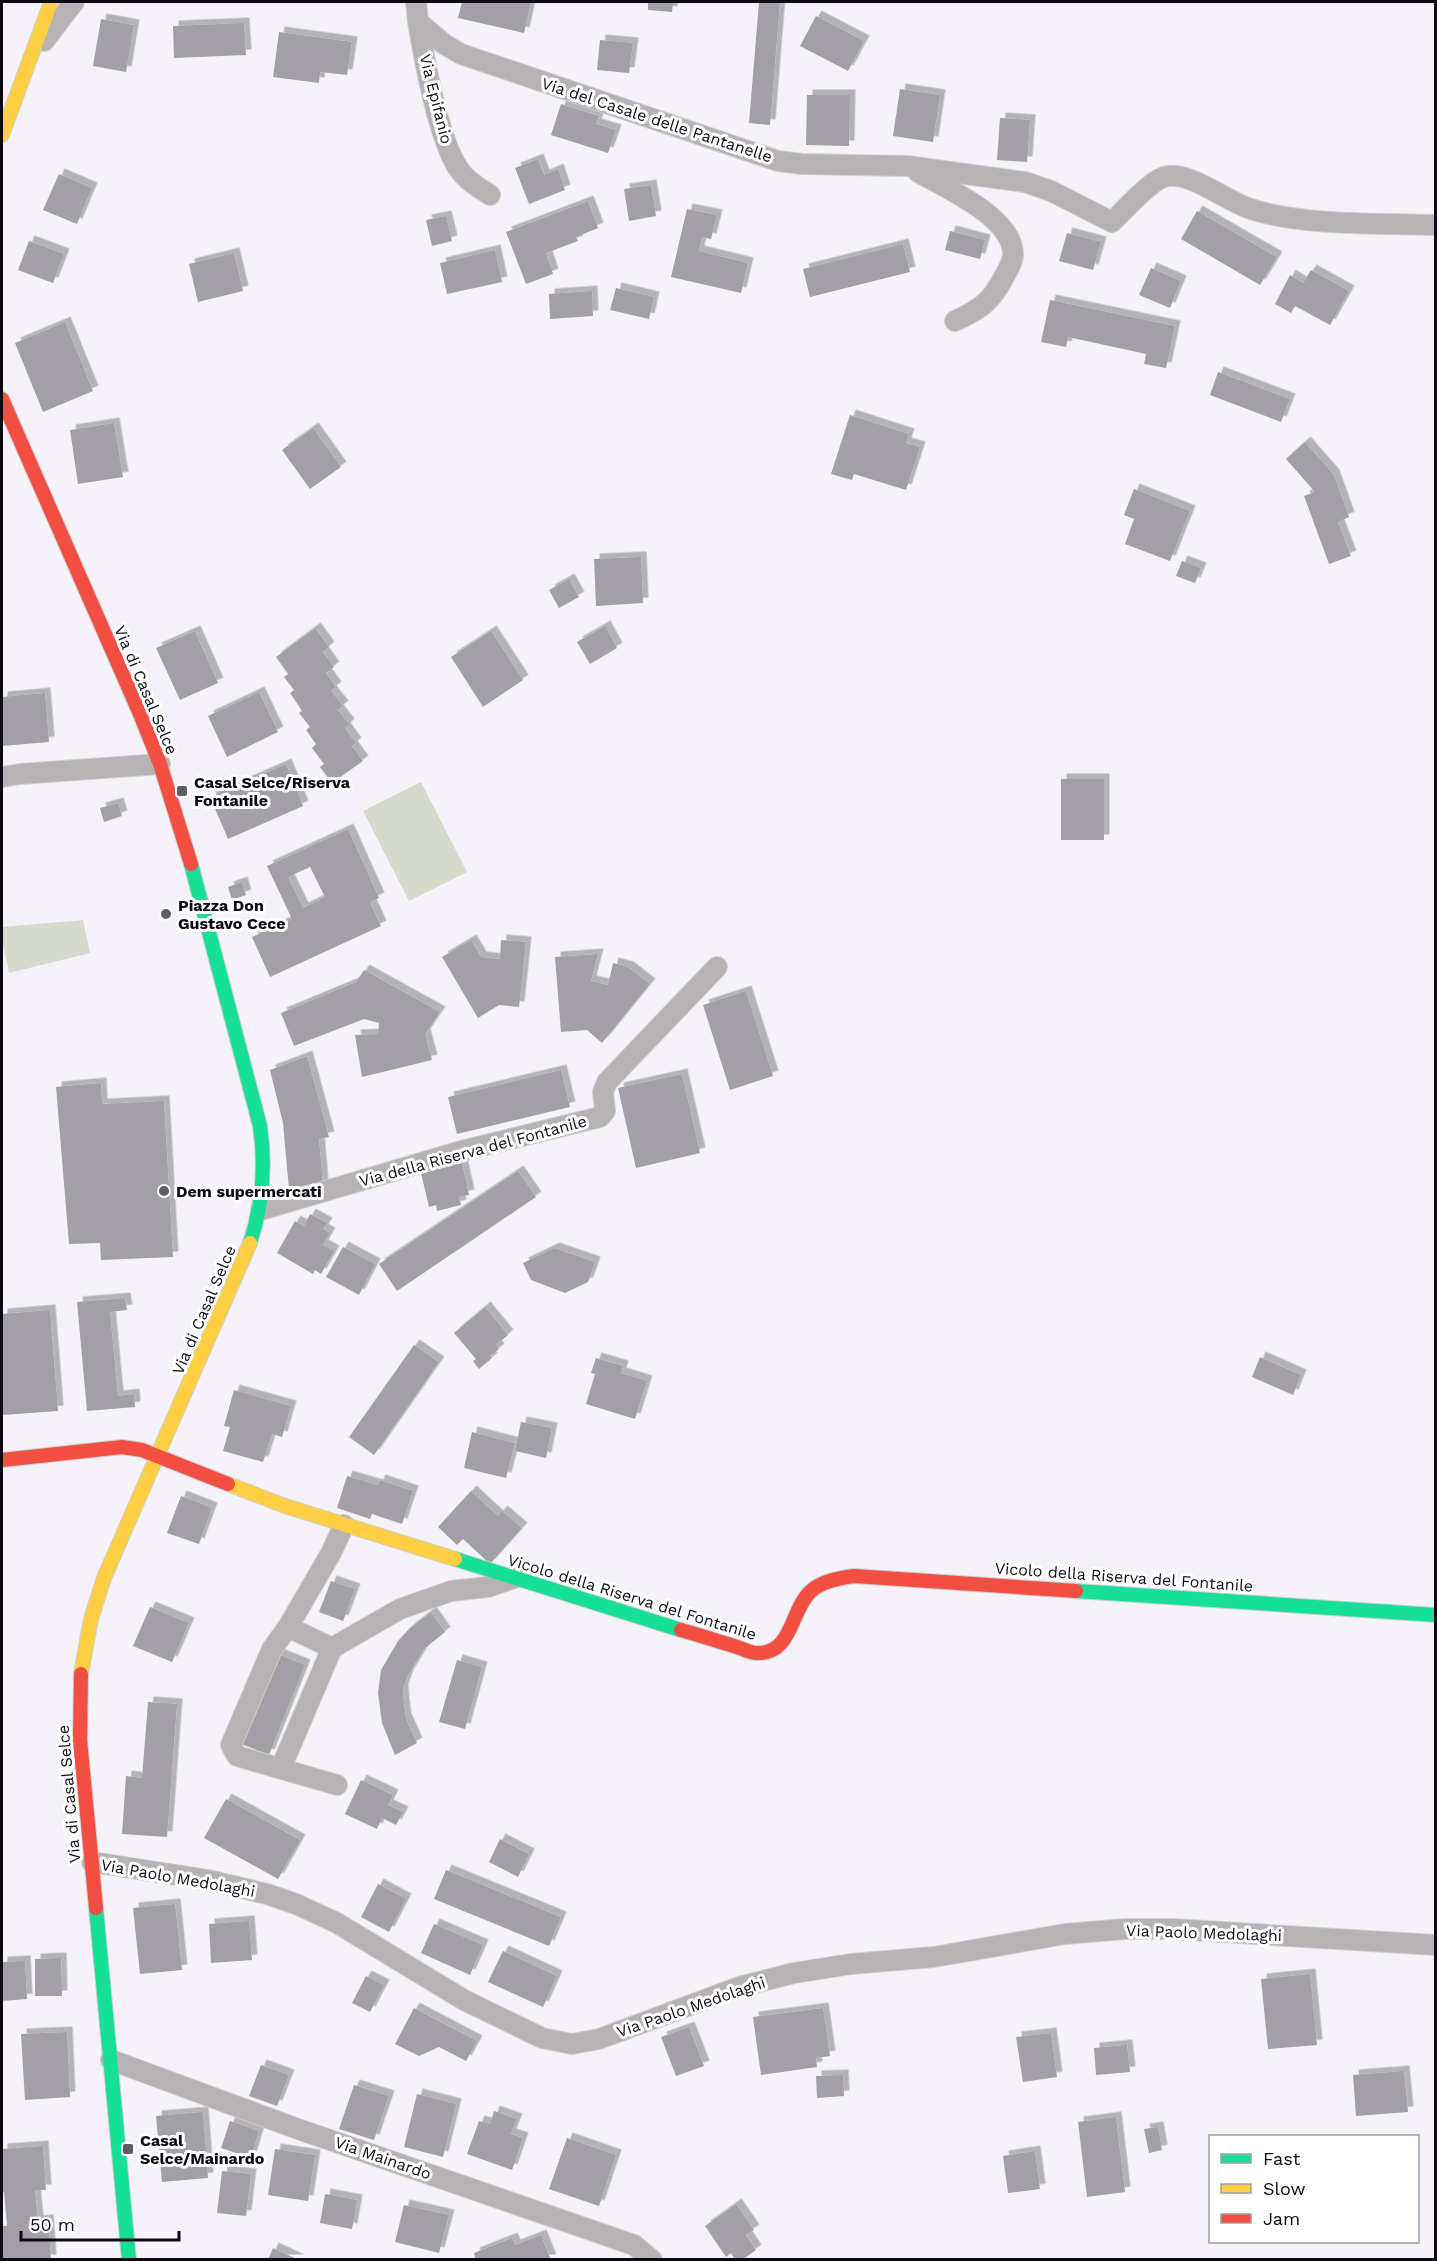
<svg xmlns="http://www.w3.org/2000/svg" width="1437" height="2261" viewBox="0 0 1437 2261" font-family="'Work Sans',sans-serif">
<defs>
<filter id="shadow"><feDropShadow dx="5.5" dy="-5.5" stdDeviation="0" flood-color="#0004"/></filter>
</defs>
<rect width="100%" height="100%" fill="#f5f3f9"/>
<path fill="#d6dacc" d="M421,782L467,872L409,901L363,811Z
M83,920L90,953L9,973L2,939V927Z"/>
<path fill="#a29fa6" fill-rule="evenodd" filter="url(#shadow)" d="M462,2H531L524,33L458,18Z
M648,2H673L672,12L648,10Z
M759,2H780L770,125L749,123Z
M816,16L864,41L848,71L800,46Z
M101,19L134,25L126,72L93,66Z
M244,23L246,55L174,58L173,26Z
M279,32L352,42L347,75L320,72L319,83L273,77Z
M600,40L633,43L629,73L597,70Z
M900,89L940,95L933,142L893,136Z
M807,95H850L849,146L806,145Z
M561,104L599,116L596,124L616,130L608,153L551,135Z
M1000,118L1030,120L1027,162L997,160Z
M538,159L544,175L558,169L565,190L529,204L515,168Z
M59,174L92,188L77,224L43,210Z
M651,185L656,216L629,221L624,189Z
M588,201L598,228L576,237L578,241L546,253L553,274L526,284L506,232Z
M687,209L717,215L711,239L702,237L699,251L748,263L741,293L671,277Z
M1197,211L1277,257L1260,285L1181,239Z
M446,216L452,241L432,246L426,220Z
M950,231L985,240L980,259L945,250Z
M1067,233L1101,242L1093,270L1059,261Z
M29,241L64,254L53,283L18,270Z
M903,244L910,272L810,297L803,269Z
M495,250L502,282L447,294L440,263Z
M234,253L243,291L198,302L189,264Z
M1151,268L1181,281L1170,308L1139,295Z
M1311,270L1349,291L1330,325L1295,306L1291,313L1275,304L1290,275L1303,283Z
M616,288L654,297L649,319L610,310Z
M592,291L593,316L550,319L549,294Z
M1050,300L1175,326L1166,368L1144,364L1146,354L1068,337L1066,347L1041,342Z
M65,322L93,391L43,412L15,343Z
M1218,372L1290,399L1281,422L1210,395Z
M850,415L909,434L906,443L920,447L906,490L854,474L852,480L831,474Z
M114,423L123,477L78,484L70,430Z
M313,428L341,467L310,489L282,450Z
M1305,442L1334,475L1349,517L1338,522L1351,556L1329,564L1304,496L1315,492L1286,459Z
M1134,489L1190,511L1170,561L1125,544L1134,519L1124,515Z
M641,557L643,603L596,606L594,559Z
M1182,561L1201,568L1195,583L1176,576Z
M569,579L579,597L559,608L549,590Z
M605,626L617,648L590,664L577,642Z
M315,628L329,647L323,652L334,667L326,673L336,687L331,691L343,706L338,710L349,724L345,728L356,743L352,746L363,761L332,783L320,767L324,764L312,748L316,744L306,730L310,727L299,713L302,711L290,693L294,690L284,677L288,674L276,657Z
M195,631L218,683L180,700L156,648Z
M491,631L523,680L483,707L451,657Z
M259,692L278,732L227,757L208,716Z
M45,693L49,742L2,746V697Z
M286,764L303,806L228,839L210,797Z
M1061,779H1104V840H1061Z
M118,803L122,816L104,822L100,808Z
M348,829L379,898L370,902L381,926L270,977L252,937L292,919L267,866ZM310,867L325,897L303,908L288,877Z
M242,882L246,895L232,900L228,887Z
M471,940L481,957L500,959L501,940L526,942L519,1007L499,1005L478,1018L442,957Z
M598,954L591,981L608,985L613,963L628,967L650,984L602,1043L587,1030L561,1032L555,957Z
M364,970L440,1012L425,1034L432,1060L362,1077L355,1035L378,1034L379,1023L364,1019L294,1046L281,1013L356,982Z
M746,991L773,1076L730,1090L703,1005Z
M307,1056L329,1137L319,1139L323,1186L289,1190L283,1123L270,1070Z
M561,1070L570,1107L457,1134L448,1097Z
M682,1074L700,1153L636,1168L618,1088Z
M101,1083L102,1104L164,1101L173,1257L101,1260L100,1243L69,1244L56,1087Z
M462,1163L469,1195L459,1197L461,1205L437,1211L436,1205L429,1207L421,1173Z
M518,1171L536,1197L397,1291L379,1264Z
M310,1214L327,1223L323,1229L330,1233L323,1245L334,1251L321,1274L315,1270L313,1274L277,1253L295,1221L304,1226Z
M343,1247L375,1264L359,1295L326,1277Z
M554,1248L595,1262L588,1282L565,1293L531,1280L523,1263Z
M125,1298L127,1310L110,1312L118,1396L134,1394L135,1407L87,1411L77,1302Z
M485,1307L508,1335L496,1345L499,1349L490,1356L492,1358L479,1369L473,1361L476,1359L454,1333Z
M50,1310L58,1411L3,1415L2,1314Z
M414,1345L439,1362L374,1455L349,1437Z
M1260,1357L1301,1375L1293,1395L1252,1377Z
M596,1358L623,1366L621,1373L647,1381L635,1419L586,1404L595,1374L591,1373Z
M234,1390L291,1406L282,1437L272,1434L263,1462L223,1451L230,1427L224,1426Z
M521,1422L552,1428L546,1458L515,1451Z
M472,1432L515,1443L506,1478L464,1468Z
M347,1476L378,1485L380,1480L413,1491L402,1524L372,1514L370,1519L337,1508Z
M471,1491L498,1516L502,1511L522,1528L490,1564L463,1539L457,1545L438,1527Z
M181,1496L212,1508L199,1544L167,1533Z
M331,1581L355,1589L343,1621L319,1612Z
M150,1607L189,1623L172,1662L133,1646Z
M431,1612L445,1632L424,1649L408,1675L403,1689L404,1704L406,1719L417,1743L395,1755L382,1723L378,1693L381,1670L398,1641L410,1628Z
M275,1653L305,1665L269,1755L239,1743Z
M457,1660L482,1667L465,1729L439,1722Z
M148,1702L177,1704L167,1837L122,1834L126,1776L142,1778Z
M361,1780L393,1795L388,1805L403,1812L396,1825L382,1818L377,1829L345,1814Z
M226,1799L300,1840L278,1879L204,1838Z
M500,1839L529,1854L518,1877L489,1862Z
M446,1870L561,1917L549,1946L434,1899Z
M378,1884L406,1899L389,1932L361,1917Z
M175,1904L182,1970L140,1974L133,1908Z
M249,1921L252,1960L211,1963L209,1924Z
M434,1924L483,1945L470,1975L421,1953Z
M503,1951L557,1976L543,2007L488,1982Z
M61,1958L62,1996H35V1959Z
M25,1961L27,1999L2,2001V1962Z
M1310,1974L1317,2045L1268,2049L1261,1979Z
M366,1976L384,1985L370,2012L352,2003Z
M414,2008L477,2041L466,2061L439,2047L419,2056L395,2044Z
M823,2008L830,2056L816,2058L817,2067L761,2075L753,2017Z
M689,2027L704,2066L676,2076L661,2037Z
M67,2032L70,2097L25,2100L21,2034Z
M1051,2033L1057,2077L1023,2082L1016,2037Z
M1127,2045L1130,2072L1096,2075L1094,2048Z
M261,2065L289,2075L277,2106L249,2096Z
M1404,2071L1408,2112L1356,2116L1353,2075Z
M843,2075L844,2096L817,2098L816,2076Z
M354,2085L389,2096L374,2140L339,2129Z
M417,2094L456,2104L443,2157L404,2147Z
M494,2111L517,2119L511,2134L523,2138L512,2170L467,2154L479,2121L490,2124Z
M203,2112L208,2178L162,2182L156,2116Z
M1116,2117L1125,2192L1087,2197L1078,2122Z
M230,2121L259,2131L251,2158L221,2148Z
M1158,2127L1162,2150L1149,2153L1144,2129Z
M567,2138L616,2155L599,2206L549,2189Z
M43,2146L46,2190H35L38,2221L48,2220L51,2260H2V2226H7L4,2192H2V2149Z
M275,2149L315,2155L308,2201L268,2195Z
M1035,2151L1040,2189L1008,2193L1003,2156Z
M222,2171L251,2174L246,2216L217,2213Z
M325,2194L357,2200L352,2229L320,2223Z
M736,2204L754,2230L746,2235L756,2250L742,2260H735L731,2253L726,2257L705,2226Z
M404,2205L449,2215L439,2253L395,2242Z
M541,2235L551,2260H476L474,2253L512,2238L515,2245Z
M273,2248L299,2260H268Z"/>
<g fill="none" stroke-linecap="round" stroke-linejoin="round">
<g stroke="#d0cfd3" stroke-width="22">
<path id="street" d="M416,2L418,22L444,44L461,54L778,161L802,164L907,166L1025,182L1051,191L1112,222C1124,211 1153,177 1168,176C1192,173 1225,200 1248,208C1299,226 1380,223 1436,225
M418,22C424,58 439,145 461,172C468,182 480,188 490,195
M44,41L74,2
M918,172C945,188 1013,217 1013,254C1013,261 1009,268 1005,275C992,301 981,309 955,321
M2,777L20,774L160,764
M261,1210L461,1151L600,1117L605,1111L603,1092L607,1082L717,967
M288,1627L332,1648L400,1609L451,1591L488,1587L514,1578
M281,1768L332,1648
M337,1785L237,1756L231,1745L272,1649L288,1627L331,1553L344,1525
M92,1862L208,1880L267,1894L296,1904L337,1923L464,2000L542,2038L572,2044L599,2039L739,1987L794,1973L851,1964L934,1957L1065,1934L1125,1929H1173L1436,1945
M111,2060L298,2129L634,2245L652,2260"/>
</g>
<g stroke="#d0cfd3" stroke-width="16">
<path id="fast" d="M191,864L260,1126C266,1167 263,1204 250,1243
M455,1559L681,1630
M1076,1591L1436,1615
M96,1908L129,2260"/>
</g>
<g stroke="#d0cfd3" stroke-width="16">
<path id="slow" d="M2,135L51,2
M228,1484L285,1506L455,1559
M81,1674L91,1619L104,1578L250,1243"/>
</g>
<g stroke="#d0cfd3" stroke-width="16">
<path id="jam" d="M2,399L140,714L160,764L191,864
M2,1460L122,1447L142,1450L228,1484
M681,1630C699,1635 717,1641 734,1646C741,1648 750,1653 756,1653C793,1655 790,1610 811,1591C822,1581 839,1578 854,1576L1076,1591
M81,1674L80,1740L96,1908"/>
</g>
<use href="#street" stroke="#b7b2b4" stroke-width="20"/>
<use href="#fast" stroke="#16e098" stroke-width="14"/>
<use href="#slow" stroke="#ffcf43" stroke-width="14"/>
<use href="#jam" stroke="#f24e42" stroke-width="14"/>
</g>
<g fill="#5f5c64" stroke="#fff" stroke-width="2">
<rect x="176" y="785" width="12" height="12" rx="3"/>
<circle cx="166" cy="914" r="6"/>
<circle cx="164" cy="1191" r="6"/>
<rect x="122" y="2143" width="12" height="12" rx="3"/>
</g>
<g text-anchor="middle" dominant-baseline="central" stroke-width="6" stroke-linejoin="round" paint-order="stroke">
<g font-size="16" fill="#0e0a13" stroke="#fff">
<text transform="translate(436 99) rotate(76)">Via Epifanio</text>
<text transform="translate(657 120) rotate(18)">Via del Casale delle Pantanelle</text>
<text transform="translate(146 690) rotate(67)">Via di Casal Selce</text>
<text transform="translate(473 1151) rotate(-15)">Via della Riserva del Fontanile</text>
<text transform="translate(204 1310) rotate(-67)">Via di Casal Selce</text>
<text transform="translate(1124 1577) rotate(4)">Vicolo della Riserva del Fontanile</text>
<text transform="translate(632 1597) rotate(17)">Vicolo della Riserva del Fontanile</text>
<text transform="translate(69 1794) rotate(-95)">Via di Casal Selce</text>
<text transform="translate(178 1878) rotate(10)">Via Paolo Medolaghi</text>
<text transform="translate(1204 1933) rotate(2)">Via Paolo Medolaghi</text>
<text transform="translate(691 2007) rotate(-19)">Via Paolo Medolaghi</text>
<text transform="translate(383 2158) rotate(19)">Via Mainardo</text>
</g>
<g font-size="16" font-weight="bold" fill="#0e0a13" stroke="#fff" text-anchor="start">
<text x="194" y="782">Casal Selce/Riserva<tspan x="194" dy="18">Fontanile</tspan></text>
<text x="178" y="905">Piazza Don<tspan x="178" dy="18">Gustavo Cece</tspan></text>
<text x="176" y="1191">Dem supermercati</text>
<text x="140" y="2140">Casal<tspan x="140" dy="18">Selce/Mainardo</tspan></text>
</g>
</g>
<rect width="1437" height="2261" fill="none" stroke="#0e0a13" stroke-width="6"/>
<rect x="1209" y="2135" width="210" height="108" fill="#ffffff" stroke="#9f9da1" stroke-width="1.5"/>
<rect x="1221" y="2154" width="30" height="9" fill="#16e098" stroke="#9f9da1" stroke-width="1.5"/>
<text x="1263" y="2165" font-size="18" fill="#0e0a13">Fast</text>
<rect x="1221" y="2184" width="30" height="9" fill="#ffcf43" stroke="#9f9da1" stroke-width="1.5"/>
<text x="1263" y="2195" font-size="18" fill="#0e0a13">Slow</text>
<rect x="1221" y="2214" width="30" height="9" fill="#f24e42" stroke="#9f9da1" stroke-width="1.5"/>
<text x="1263" y="2225" font-size="18" fill="#0e0a13">Jam</text>
<path d="M21 2231v9h158v-9" fill="none" stroke="#0e0a13" stroke-width="3"/>
<text x="30" y="2231" font-size="18" fill="#0e0a13" stroke="#ffffff" stroke-width="4.5" paint-order="stroke">50 m</text>
</svg>
